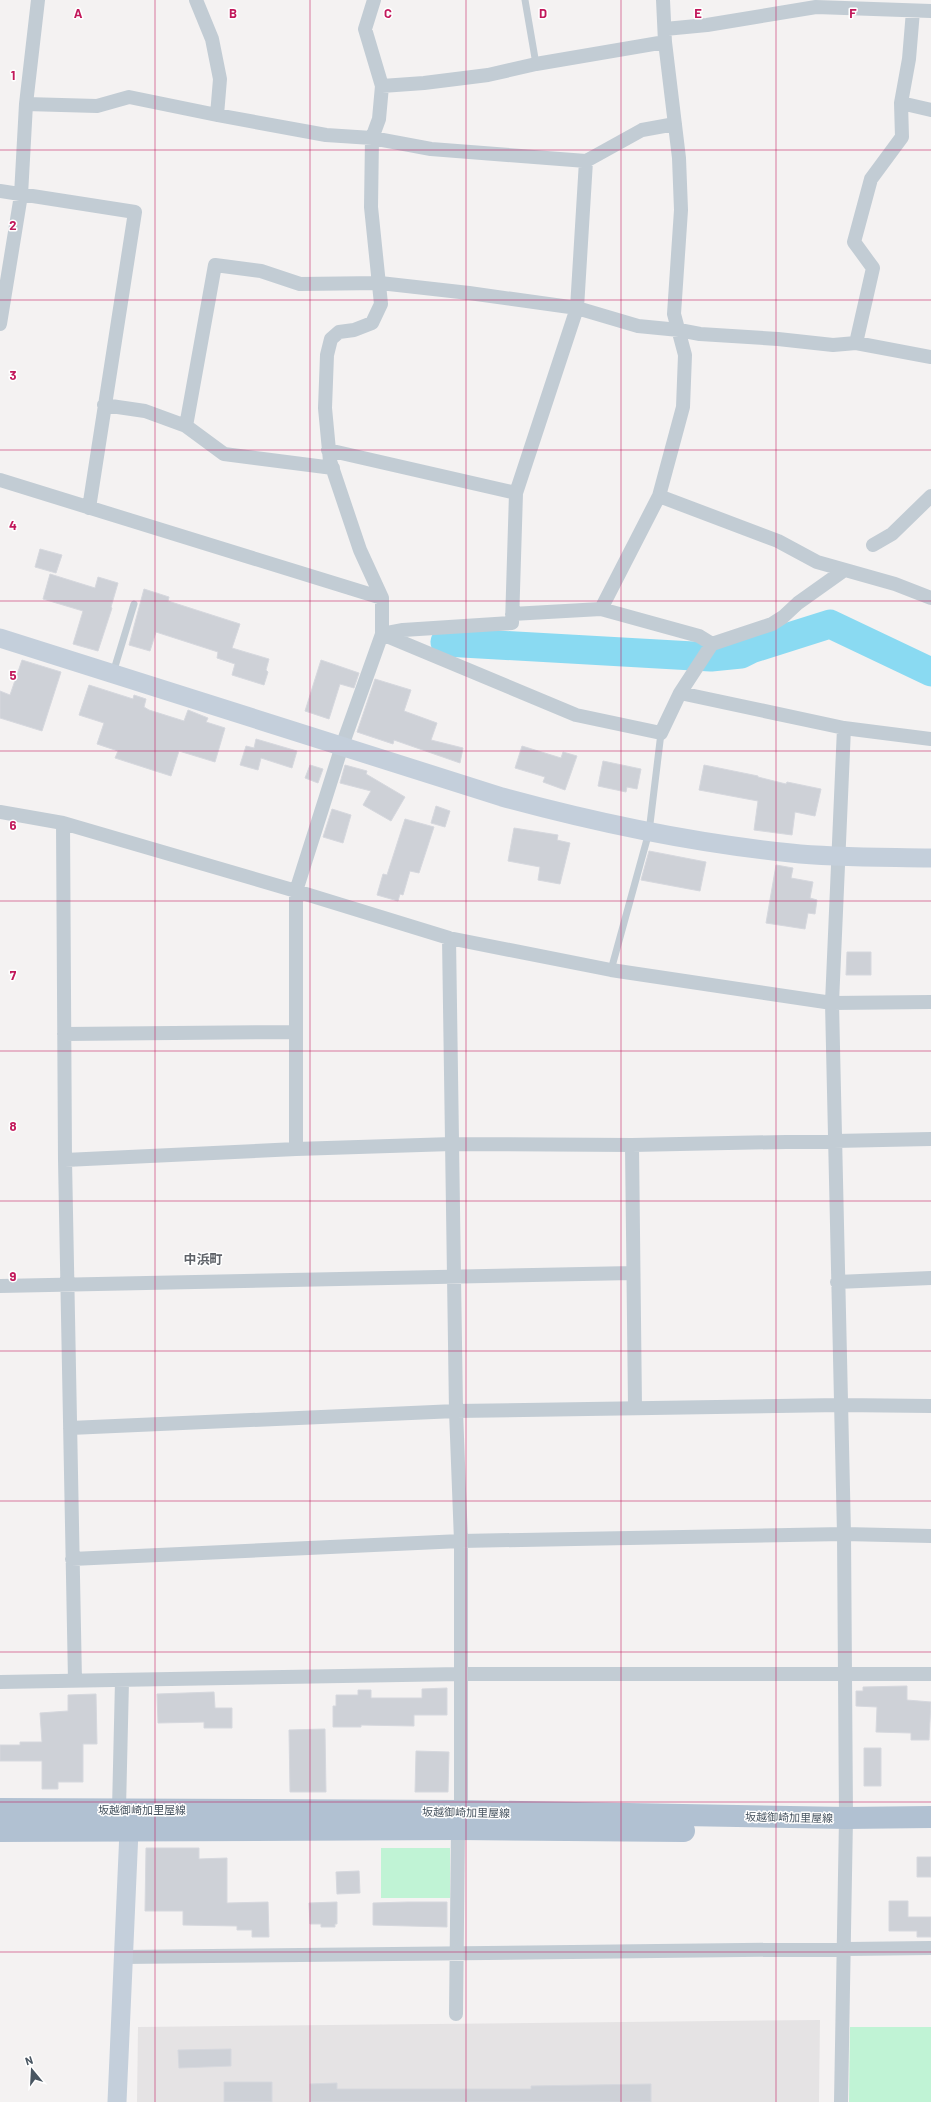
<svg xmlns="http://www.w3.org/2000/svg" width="931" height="2102" viewBox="0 0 931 2102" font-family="Barlow,'Noto Sans JP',sans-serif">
<rect width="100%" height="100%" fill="#f4f2f2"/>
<path fill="#e5e3e4" d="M820,2020L819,2102H137L138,2027Z"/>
<path fill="#c0f3d5" d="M381,1848H450V1898H381Z
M850,2027H931V2102H849Z"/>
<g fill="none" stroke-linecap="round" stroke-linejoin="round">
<path stroke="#8adaf2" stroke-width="29" d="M445,642L711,657L741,654L751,649L830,624L931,672"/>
</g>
<path fill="#ced1d7" stroke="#d6d8de" d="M40,549L62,555L56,573L35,567Z
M50,574L95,588L98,577L118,583L111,607L112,608L98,651L73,644L83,611L43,599Z
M144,589L169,597L168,601L240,624L232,648L269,659L266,670L268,672L264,685L232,675L235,664L217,658L218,652L156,632L150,651L129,645Z
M22,660L61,672L42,731L0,718V691L10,695Z
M321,660L359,673L354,688L340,684L329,719L305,711Z
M375,679L411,690L404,711L437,723L431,740L463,748L460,763L394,740L393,744L357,732Z
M89,685L133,699L134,695L146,699L144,707L149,710L184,721L188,710L208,718L206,722L225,728L215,762L179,751L171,776L115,758L118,751L97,744L104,723L79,715Z
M256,739L297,751L292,768L261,758L258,770L240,765L246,746L254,748Z
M522,746L561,758L563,752L577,756L565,790L543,782L545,777L515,768Z
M603,761L641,769L637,789L627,787L626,792L598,786Z
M310,765L323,769L318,783L305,778Z
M345,765L367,771L366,774L405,797L391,821L363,805L371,791L340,783Z
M704,765L758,776V777L786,784L787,782L821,789L815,816L795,812L792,835L754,830L758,801L699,790Z
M436,806L450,811L445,827L431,823Z
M332,809L351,815L343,843L323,837Z
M405,819L434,827L419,873L410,871L403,895L400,894L398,901L377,895L383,874L387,875Z
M514,828L558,835L557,840L570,843L560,884L538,880L540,867L508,861Z
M649,851L706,862L700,891L641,880Z
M776,865L793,868L791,878L813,882L810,898L817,900L815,914L808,913L805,929L766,923Z
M847,952H871V975H846Z
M907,1686V1700L931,1702L929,1740H911V1733L876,1732L877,1707L856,1706V1691H863V1687Z
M447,1688V1715H414V1726L361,1725V1727H333V1706H336V1695H358V1690H371V1698H422V1689Z
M214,1692L215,1708H232V1728H204V1722L158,1723L157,1694Z
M96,1694L97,1744H83V1782H58V1789H42V1761H0V1745H20V1742H42L40,1713L68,1711V1695Z
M325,1729L326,1792H290L289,1730Z
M864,1748H881V1786H864Z
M416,1751L449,1752L448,1792H415Z
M146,1848H199V1859L227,1858V1903L268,1902L269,1937H252V1930H237V1926L183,1925V1911H145Z
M917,1857H931V1877H917Z
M359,1871L360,1893L337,1894L336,1872Z
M889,1901H908V1917H931V1937H917V1931H889Z
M337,1902V1924H335V1927H321V1924H310L309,1903Z
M408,1902H447V1927L373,1925V1903Z
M231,2049V2066L179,2068L178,2050Z
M224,2082H272V2102H224Z
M337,2083V2089H531V2086L651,2084V2102H310V2084Z"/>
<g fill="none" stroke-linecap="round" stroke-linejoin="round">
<path stroke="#c2ccd4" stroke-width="7" d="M525,0L536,64
M113,673L134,604
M611,970L649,832L661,733"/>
<path stroke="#c2ccd4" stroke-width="14" d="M196,0L212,39L220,79L217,115
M374,0L365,29L382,86L379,119L372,138L371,207L381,304L372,323L354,330L339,332L331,339L327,355L325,408L330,461L360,550L382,598V634L403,630L512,623L516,493L577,308L586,161
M665,29L707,25L816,7L931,11
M382,86L424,83L488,75L536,64L665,42
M901,103L931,110
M26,104L97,106L129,97L217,115L326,135L372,138L431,149L586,161L642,130L675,124
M0,191L135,212L89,508
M0,324L21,195L26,104L38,0
M856,343L873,268L854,242L871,179L902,137L901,103L909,59L913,11
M104,405L145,411L186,426L224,454L333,468
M186,426L215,265L261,271L300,284L380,283L469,293L577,308L638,326L679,330L700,334L778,339L833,345L856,343L931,357
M328,450L516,493
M0,480L382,598
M659,496L778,541L817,562L895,584L931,598
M873,545L892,534L931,496
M601,609L659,496L683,407L685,355L674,314L681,210L679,158L665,42L663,0
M512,614L601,609L699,636L712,644
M680,693L844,728L931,739
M0,812L63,823L296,891L449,938L611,970L832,1003L931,1002
M63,823L65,1160L75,1681
M449,938L456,1411L461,1541V1811
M64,1034L295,1032
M632,1145L635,1407
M296,1149V891L342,746L382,634L576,715L661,733L680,693L712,644L772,624L783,617L798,603L843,571
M65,1160L296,1149L452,1144L632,1145L931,1139
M837,1282L931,1278
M0,1286L633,1273
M70,1428L456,1411L840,1405L931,1406
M72,1559L461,1541L844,1534L931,1536
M0,1682L461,1674H931
M119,1809L122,1681
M124,1957L931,1948
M456,2014L458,1829
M841,2102L846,1818L844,1534L832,1003L844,728"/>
<path stroke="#c4cfdb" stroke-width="19" d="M0,638L502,797C597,823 693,843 791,853C837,858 885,857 931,858
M117,2102L129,1831L122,1817"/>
<path stroke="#b1c1d2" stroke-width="22" d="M0,1809L461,1811L846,1818L931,1817
M0,1831L458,1829L684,1831"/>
</g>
<path fill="none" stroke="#c2185b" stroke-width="1" stroke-opacity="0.55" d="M155,0V2102M310,0V2102M466,0V2102M621,0V2102M776,0V2102M0,150H931M0,300H931M0,450H931M0,601H931M0,751H931M0,901H931M0,1051H931M0,1201H931M0,1351H931M0,1501H931M0,1652H931M0,1802H931M0,1952H931"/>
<g text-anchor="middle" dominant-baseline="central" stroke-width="3" stroke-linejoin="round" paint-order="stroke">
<g font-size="11" fill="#485561" stroke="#fff">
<text x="142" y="1809">坂越御崎加里屋線</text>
<text transform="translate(466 1812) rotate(1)">坂越御崎加里屋線</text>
<text transform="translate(789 1817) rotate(1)">坂越御崎加里屋線</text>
</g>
<g font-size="13" font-weight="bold" fill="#5e6268" stroke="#fff">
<text x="203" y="1259">中浜町</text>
</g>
</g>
<g font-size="13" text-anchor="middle" font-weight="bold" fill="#c2185b" stroke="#fff" stroke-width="3" stroke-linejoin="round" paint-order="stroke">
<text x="78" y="18">A</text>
<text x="233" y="18">B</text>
<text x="388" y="18">C</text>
<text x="543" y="18">D</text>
<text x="698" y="18">E</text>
<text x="853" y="18">F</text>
<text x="13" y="80">1</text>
<text x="13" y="230">2</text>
<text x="13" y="380">3</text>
<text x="13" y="530">4</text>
<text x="13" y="680">5</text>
<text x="13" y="830">6</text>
<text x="13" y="980">7</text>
<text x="13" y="1131">8</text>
<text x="13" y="1281">9</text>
</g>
<g transform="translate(32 2070) rotate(342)" stroke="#ffffff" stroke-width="3" paint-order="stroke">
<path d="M0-3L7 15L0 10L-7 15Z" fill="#485561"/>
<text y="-6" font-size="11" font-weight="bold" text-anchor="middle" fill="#485561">N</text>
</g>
</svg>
